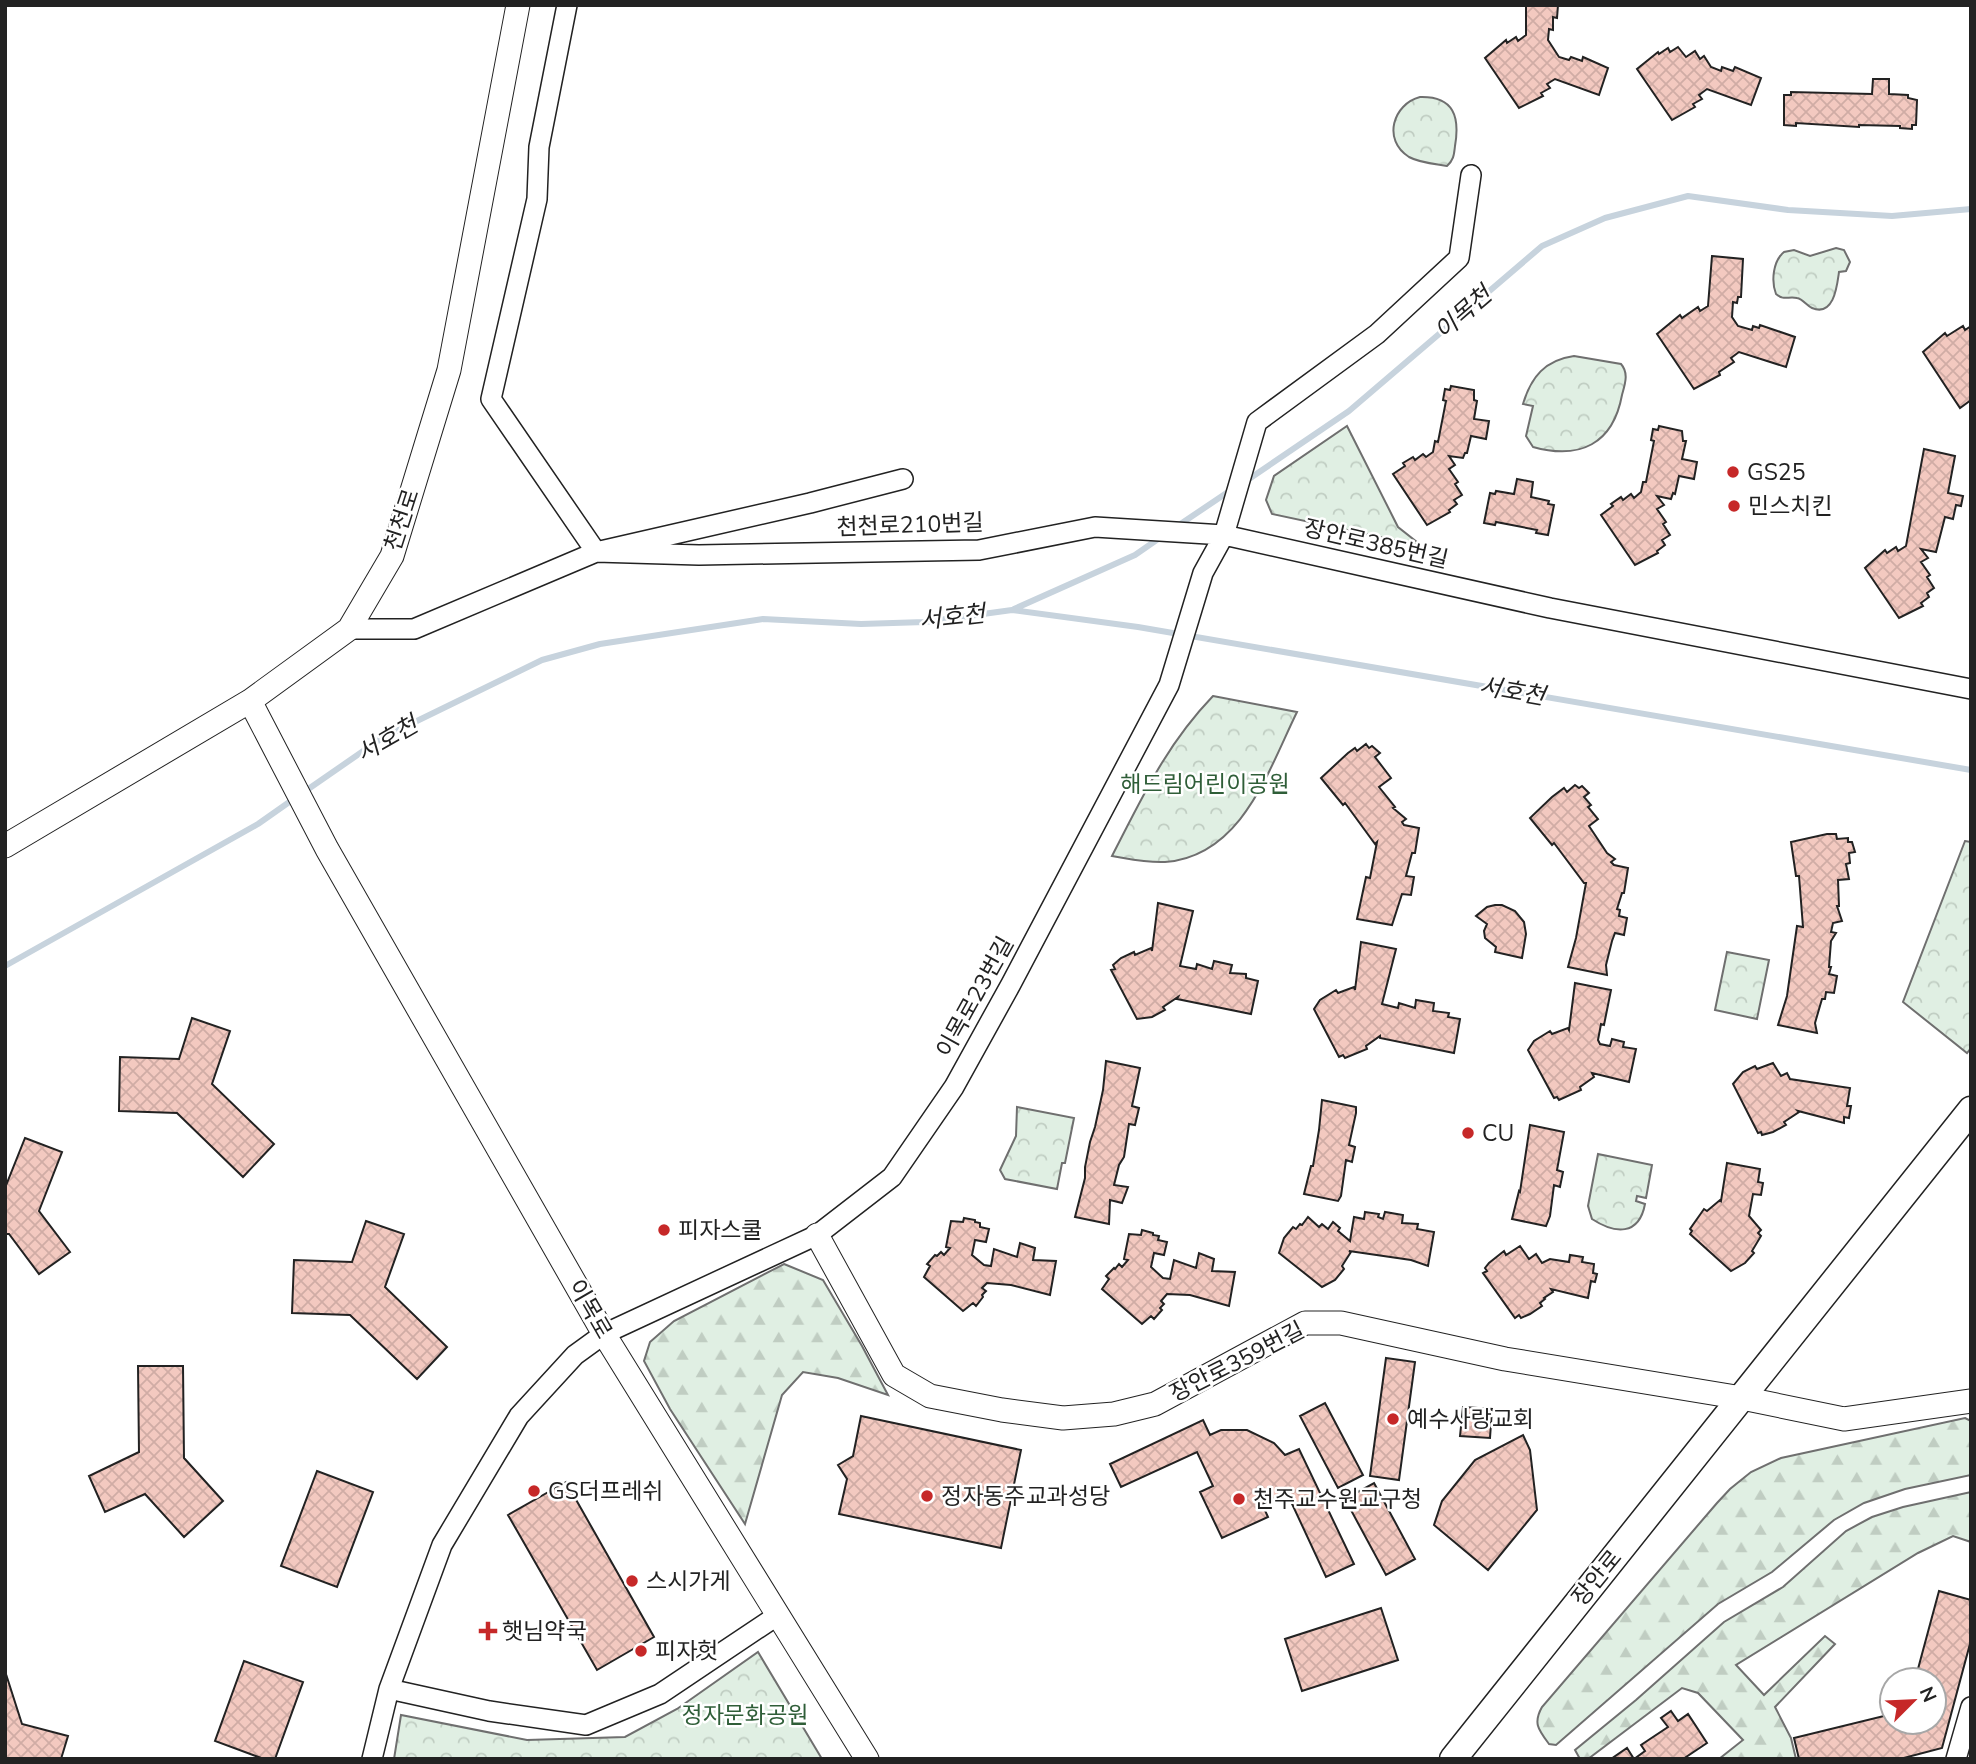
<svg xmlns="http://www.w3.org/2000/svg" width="1976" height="1764" viewBox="0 0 1976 1764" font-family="'Nunito Sans','Noto Sans KR',sans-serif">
<defs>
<pattern id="forest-firs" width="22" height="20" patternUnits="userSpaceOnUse" patternTransform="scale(1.75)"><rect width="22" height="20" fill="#e0efe3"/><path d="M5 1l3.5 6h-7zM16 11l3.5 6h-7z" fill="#c0cdc2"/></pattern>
<pattern id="park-crowns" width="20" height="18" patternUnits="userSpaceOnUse" patternTransform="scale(1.75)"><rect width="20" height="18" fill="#e0efe3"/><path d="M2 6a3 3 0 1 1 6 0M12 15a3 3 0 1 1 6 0" fill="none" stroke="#c0cdc2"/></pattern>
<pattern id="building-cross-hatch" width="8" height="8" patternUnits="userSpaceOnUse" patternTransform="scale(1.75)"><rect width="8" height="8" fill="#f3c9c0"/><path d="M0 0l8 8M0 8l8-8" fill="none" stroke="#d0aca5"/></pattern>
</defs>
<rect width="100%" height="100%" fill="#fff"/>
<path fill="url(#forest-firs)" stroke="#6f6f6f" stroke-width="2" d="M784,1264L823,1280L862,1346L888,1395L838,1378L803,1372L782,1395L745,1524L670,1409L644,1361L650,1342L674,1321Z
M1965,1418L1971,1421V1475L1905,1489L1864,1503L1834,1520L1772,1572L1718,1604L1556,1745L1549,1744C1538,1729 1533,1723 1542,1707L1717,1503L1730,1489L1751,1472L1781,1458Z
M1971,1492V1542L1953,1536L1918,1553L1736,1665L1764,1695L1825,1636L1835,1644L1775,1707L1791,1738L1796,1759H1719L1743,1740L1698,1693L1682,1688L1588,1759H1580L1575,1750L1636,1700L1724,1622L1783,1587L1846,1531L1872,1517L1903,1507Z"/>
<path fill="url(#park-crowns)" stroke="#6f6f6f" stroke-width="2" d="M1420,97C1454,96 1460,117 1455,146C1454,154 1454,160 1447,166C1435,164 1420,163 1409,157C1382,140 1393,104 1420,97Z
M1836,248L1844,250L1850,262L1846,271L1839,272C1837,286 1834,317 1812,308C1807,306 1803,299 1797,298C1788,296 1784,301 1776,294C1771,281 1773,261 1784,252L1794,250L1810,256Z
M1574,356L1621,364C1629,373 1625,384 1622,395C1613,444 1580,460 1533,447L1526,436L1533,406L1523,404C1531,377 1545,360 1574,356Z
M1347,426L1398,527L1422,546L1272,514L1266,500L1274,476Z
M1213,696L1297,712C1268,771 1242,856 1165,862C1147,863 1130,859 1112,856C1143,796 1166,745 1213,696Z
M1965,841L1971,842V1048L1967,1053L1903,1002Z
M1727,952L1769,960L1757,1019L1715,1010Z
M1017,1107L1074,1118L1065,1163H1062L1057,1189L1005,1179L1000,1170L1016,1136Z
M1598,1154L1652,1165L1646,1198L1637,1196L1636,1201L1645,1204C1639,1236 1615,1234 1592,1219L1588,1206Z
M758,1652L822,1759H394L401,1715L527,1740L625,1737L677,1709Z"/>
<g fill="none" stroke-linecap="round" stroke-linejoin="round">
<path stroke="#c7d3dd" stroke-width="6" d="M1246,481L1349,411L1542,246L1605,218L1688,196L1788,210L1892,216L1971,209
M1176,527L1231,490
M1014,609L1135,555L1161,537
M304,792L382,738L542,660L600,644L763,619L861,624L925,622L1012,610L1138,627L1971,770
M5,966L258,824L295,798"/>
</g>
<path fill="url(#building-cross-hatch)" stroke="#222" stroke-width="2" d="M1526,5H1558L1557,18L1553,17V30L1549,29L1548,40L1559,57L1569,60L1571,57L1582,61L1583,57L1608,68L1599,95L1555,79L1547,84L1550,88L1541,93L1543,96L1519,108L1485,58L1506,40L1507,43L1516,37L1518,41L1526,35Z
M1678,47L1686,57L1695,51L1700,59L1704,56L1711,67L1721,71L1722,67L1733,71L1735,67L1761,78L1751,105L1707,89L1699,95L1702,99L1693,104L1695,107L1672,120L1637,69L1658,52L1659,54L1668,48L1670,52Z
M1873,79H1889V94L1908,95V98L1917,100L1916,125H1912V129L1900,128V126L1859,125V127L1796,123V126L1784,125V95H1791V92L1872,94Z
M1712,256L1743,259L1741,297H1738L1737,303L1733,302L1732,317L1738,326L1752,330L1753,326L1759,328L1760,325L1795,337L1786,367L1739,352L1731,358L1734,362L1719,372L1720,375L1694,389L1657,334L1680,315L1682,318L1698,307L1700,311L1708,306Z
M1963,326L1965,330L1971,326V400L1960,408L1923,352L1945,333L1947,336Z
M1451,386L1474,390V400L1477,401L1474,419L1489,421L1486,439L1471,436L1467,453H1465L1463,458L1449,456L1455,465L1449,469L1458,482L1455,484L1462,495L1454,500L1457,504L1449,510L1450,512L1427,525L1393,474L1405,466L1403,463L1413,457L1415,460L1423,454L1426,457L1433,452L1435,441L1438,442L1446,401L1443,400L1445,389L1450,390Z
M1659,426L1682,431L1683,441H1686L1682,459L1697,462L1694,479L1679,476L1675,494L1673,493L1671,499L1657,496L1664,505L1657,509L1666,522L1663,524L1670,535L1662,540L1665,545L1657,551L1658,553L1635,565L1601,515L1613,506L1611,504L1621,497L1623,500L1631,494L1634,498L1641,492L1643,482H1646L1654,441L1651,440L1653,429L1658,430Z
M1924,449L1955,456L1948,493L1963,496L1961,506L1956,505L1953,519L1945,517L1936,552L1921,549L1928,558L1921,562L1930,575L1927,577L1934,588L1927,593L1929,597L1921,603L1923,606L1899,618L1865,568L1885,550L1887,553L1896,547L1898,551L1906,546Z
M1517,479L1533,482L1531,497L1549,501L1548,504L1554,505L1548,535L1536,533L1537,530L1496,522L1495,525L1484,523L1490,493L1495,494L1496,491L1514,494Z
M1366,744L1369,748L1372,746L1380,753L1375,757L1391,778L1379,787L1395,807L1393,808L1406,819L1402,822L1404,825L1419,828L1415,853H1412L1406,876L1414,877L1411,895L1402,894L1392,925L1357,919L1366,877L1370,878L1377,842L1375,844L1345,803L1343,805L1321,778L1348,753L1355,748L1357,751Z
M1575,785L1579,788L1582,786L1589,793L1584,797L1591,805L1588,807L1598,819L1589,826L1607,853L1615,859L1611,862L1614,865L1628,868L1624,893H1622L1617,909L1620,910L1619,916L1627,918L1624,935L1615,933L1612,941L1606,965L1607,975L1568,967L1576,938L1586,883H1584L1554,843L1552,845L1530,818L1552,797L1564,788L1567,792Z
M1827,834H1836L1837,839L1848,838V842H1852L1855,852L1849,853L1850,863L1846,864L1849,879L1838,880L1839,906H1837L1842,921L1833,923L1831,932L1836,933L1831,941L1829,967H1831L1829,974L1837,976L1834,993L1826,992L1825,999H1822L1815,1023L1817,1033L1778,1025L1787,996L1797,926L1803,927L1799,876H1796L1791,842Z
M1158,903L1193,911L1180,966L1196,969L1197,964L1212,969L1214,961L1232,965L1230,973L1246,974V978L1258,981L1251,1014L1177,999L1178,997L1163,1007L1165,1010L1152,1017L1137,1019L1111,970L1115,969L1113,965L1121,958L1134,952L1135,955L1151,948L1152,951Z
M1495,905H1502L1515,911L1524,922L1526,934L1522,958L1495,952L1496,947L1485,938L1484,931L1487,924L1476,916L1487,907Z
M1361,942L1396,949L1382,1004L1398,1008L1399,1003L1415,1008L1416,1000L1434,1003L1433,1011L1449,1013L1448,1017L1460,1019L1454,1053L1380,1038V1036L1366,1046L1367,1049L1345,1058L1343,1055L1339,1057L1314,1009L1320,1000L1336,990L1338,993L1354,987L1355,990Z
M1575,983L1611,990L1604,1025L1601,1024L1598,1040L1600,1044L1610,1046L1612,1039L1624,1042L1623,1047L1636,1049L1629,1082L1592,1073L1594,1077L1580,1087L1581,1090L1559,1100L1557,1097L1554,1098L1528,1050L1534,1041L1550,1031L1552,1034L1568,1028L1569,1030Z
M192,1018L230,1031L212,1084L274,1144L243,1177L177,1113L119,1111L120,1057L179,1059Z
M1106,1061L1140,1068L1132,1106L1139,1108L1135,1125L1129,1124L1124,1157L1119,1165L1114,1185L1128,1187L1122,1203L1110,1200L1109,1224L1075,1217L1085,1178V1167L1090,1142L1095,1127L1103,1090Z
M1773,1063L1781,1076L1787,1073L1790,1079L1850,1088L1847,1106H1851L1849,1118L1844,1117V1123L1798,1111L1799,1112L1784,1122L1786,1125L1773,1132L1762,1135L1761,1132L1758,1133L1733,1084L1743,1072L1755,1066L1757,1069Z
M1322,1100L1356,1107V1113L1349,1145L1355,1147L1352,1162L1346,1160L1341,1196L1338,1201L1304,1194L1311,1166H1313L1319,1130Z
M1530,1125L1564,1132L1557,1170L1563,1172L1560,1187L1554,1185L1550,1216L1546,1226L1512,1219L1519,1191L1520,1192Z
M25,1138L62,1152L39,1211L70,1252L39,1274L9,1234H5V1188Z
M1727,1163L1760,1169L1758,1182L1763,1183L1761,1195L1753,1194L1749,1216L1761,1230L1758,1233L1761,1236L1752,1251L1754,1253L1745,1263L1731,1271L1690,1234L1692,1231L1690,1229L1704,1209L1707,1211L1720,1200L1721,1201Z
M1365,1212L1379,1214L1378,1217L1383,1219L1385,1212L1403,1215L1402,1223L1418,1224L1417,1229L1434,1232L1428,1266L1411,1260L1349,1251L1351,1252L1342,1266L1344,1269L1335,1280L1322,1287L1279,1253L1284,1238L1293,1227L1296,1229L1300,1224L1302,1225L1308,1217L1319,1227L1322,1224L1328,1229L1333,1222L1340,1228L1338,1231L1350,1241L1354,1217L1364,1219Z
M964,1218L975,1220V1222L980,1223V1227L989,1229L986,1242L975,1240L972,1255L984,1265L991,1266L994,1249L1017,1257L1020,1243L1035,1248L1033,1260L1056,1261L1050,1295L1011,1285L987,1283L982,1288L986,1291L982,1295L983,1297L976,1306L973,1303L963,1311L924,1277L930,1266L927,1264L935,1255L937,1256L941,1252L944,1255L950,1248L946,1247L951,1221L963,1222Z
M366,1221L404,1234L385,1287L447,1347L417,1379L350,1315L292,1313L294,1260L352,1262Z
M1142,1230L1153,1233V1235L1159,1236L1158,1240L1167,1242L1164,1255L1154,1253L1151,1267L1163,1278L1170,1279L1174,1260L1196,1268L1199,1253L1214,1259L1212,1271L1235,1272L1229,1306L1190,1295L1167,1294L1161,1301L1164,1304L1160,1308L1162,1310L1154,1319L1151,1316L1142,1324L1102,1289L1109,1279L1106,1276L1114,1268L1115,1269L1119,1264L1122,1267L1128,1260L1124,1259L1129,1234L1141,1235Z
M1520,1246L1529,1259L1536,1254L1542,1263L1550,1259L1569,1262L1570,1255L1583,1257L1582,1262L1594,1264L1593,1273L1597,1274L1595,1282L1591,1281L1588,1298L1551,1289L1553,1292L1544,1298L1545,1299L1540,1303L1542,1306L1530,1314L1521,1318L1519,1315L1515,1318L1483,1273L1487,1271L1485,1268L1489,1263L1504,1251L1506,1255Z
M1386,1358L1415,1362L1399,1480L1370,1476Z
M138,1366H183L184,1458L223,1501L184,1537L145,1494L105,1512L89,1476L139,1452Z
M1325,1403L1363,1475L1338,1488L1300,1416Z
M1463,1407L1492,1409L1490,1438L1460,1436Z
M861,1416L1021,1450L1001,1548L839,1514L847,1479L838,1465L853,1456Z
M1203,1420L1210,1435L1221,1430H1247L1274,1443L1285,1455L1299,1449L1354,1564L1326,1577L1287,1493L1262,1504L1268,1517L1222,1538L1200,1492L1213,1486L1197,1452L1121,1487L1110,1464Z
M1523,1435L1530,1450L1537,1510L1488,1570L1434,1525L1442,1501L1475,1460Z
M317,1471L373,1492L337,1587L281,1566Z
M566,1482L654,1637L597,1670L508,1515Z
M1374,1483L1415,1559L1386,1575L1345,1499Z
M1939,1591L1971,1600V1640L1942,1748L1900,1759H1799L1794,1738L1892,1714V1722H1934V1680H1915Z
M1381,1608L1398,1660L1302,1691L1285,1639Z
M244,1661L303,1682L275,1759H264L215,1741Z
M5,1671L22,1724L68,1736L61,1759H5Z
M1671,1711L1678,1721L1688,1714L1707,1743L1683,1759H1611L1627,1748L1634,1759L1645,1751L1641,1745L1668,1727L1661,1718Z"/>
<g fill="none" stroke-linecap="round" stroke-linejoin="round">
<g stroke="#222" stroke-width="22">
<path id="minor" d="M567,5L539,147L537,199L491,399L596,552L810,503L903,479
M349,629H414L596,552L699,555L979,550L1095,527L1224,535L1550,608L1971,689
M389,1689L489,1711L586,1725L660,1694L778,1615
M372,1759L389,1689L442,1545L519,1416L575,1355L604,1334L817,1235L892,1177L954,1087L1011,984L1169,685L1203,573L1224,535L1257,422L1377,334L1459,258L1471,175
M1956,1759L1971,1707"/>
</g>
<g stroke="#222" stroke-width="25">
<path id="tertiary" d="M250,701L327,849L604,1334L867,1759
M5,846L250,701L349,629L392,556L449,370L518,5
M817,1235L894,1375L930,1396L1002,1410L1063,1418L1114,1414L1155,1404L1305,1323H1341L1505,1359L1742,1398L1844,1419L1971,1401"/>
</g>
<g stroke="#222" stroke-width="29">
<path id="secondary" d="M1453,1759L1971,1110"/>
</g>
<use href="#minor" stroke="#fff" stroke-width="19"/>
<use href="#tertiary" stroke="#fff" stroke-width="23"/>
<use href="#secondary" stroke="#fff" stroke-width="26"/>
</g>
<g fill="#c62828" stroke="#fff" stroke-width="2.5">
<circle cx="1733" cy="472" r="7"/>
<circle cx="1734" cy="506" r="7"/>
<circle cx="1468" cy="1133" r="7"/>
<circle cx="664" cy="1230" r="7"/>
<circle cx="1393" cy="1419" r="7"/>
<circle cx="534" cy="1491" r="7"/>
<circle cx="927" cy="1496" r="7"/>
<circle cx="1239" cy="1499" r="7"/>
<circle cx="632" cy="1581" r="7"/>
<path d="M484.5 1620.5h7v7h7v7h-7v7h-7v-7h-7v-7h7z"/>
<circle cx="641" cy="1651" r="7"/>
</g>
<g text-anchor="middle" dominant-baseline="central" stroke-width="5" stroke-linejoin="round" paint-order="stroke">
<g font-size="23" fill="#222" stroke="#fff" text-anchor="start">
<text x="1747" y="472">GS25</text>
<text x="1748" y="506">민스치킨</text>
<text x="1482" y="1133">CU</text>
<text x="678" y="1230">피자스쿨</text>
<text x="1407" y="1419">예수사랑교회</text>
<text x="548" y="1491">GS더프레쉬</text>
<text x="941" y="1496">정자동주교과성당</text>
<text x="1253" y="1499">천주교수원교구청</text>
<text x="646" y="1581">스시가게</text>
<text x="502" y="1631">햇님약국</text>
<text x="655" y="1651">피자헛</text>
</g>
<g font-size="23" fill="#222" stroke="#fff">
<text transform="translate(402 520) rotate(-72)">천천로</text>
<text transform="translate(910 525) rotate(-2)">천천로210번길</text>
<text transform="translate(1376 544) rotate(13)">장안로385번길</text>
<text transform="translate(975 997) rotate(-61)">이목로23번길</text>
<text transform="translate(590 1309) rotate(60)">이목로</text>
<text transform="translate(1237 1362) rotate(-27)">장안로359번길</text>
<text transform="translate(1597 1578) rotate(-51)">장안로</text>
</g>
<g font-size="23" fill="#2f5e38" stroke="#fff">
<text x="1205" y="784">해드림어린이공원</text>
<text x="745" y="1715">정자문화공원</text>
</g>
<g font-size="24" font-style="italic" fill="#222" stroke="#fff">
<text transform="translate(1463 313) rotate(-41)">이목천</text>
<text transform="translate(952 617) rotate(-6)">서호천</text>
<text transform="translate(1512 691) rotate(10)">서호천</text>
<text transform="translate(387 739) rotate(-30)">서호천</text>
</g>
</g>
<rect width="1976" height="1764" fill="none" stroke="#222222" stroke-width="14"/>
<g transform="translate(1913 1701) rotate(66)"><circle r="33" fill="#ffffff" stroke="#a7a7a7" stroke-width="2"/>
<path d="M0-5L12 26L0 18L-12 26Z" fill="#c62828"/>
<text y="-10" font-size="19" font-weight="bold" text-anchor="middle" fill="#222222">N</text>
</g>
</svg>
